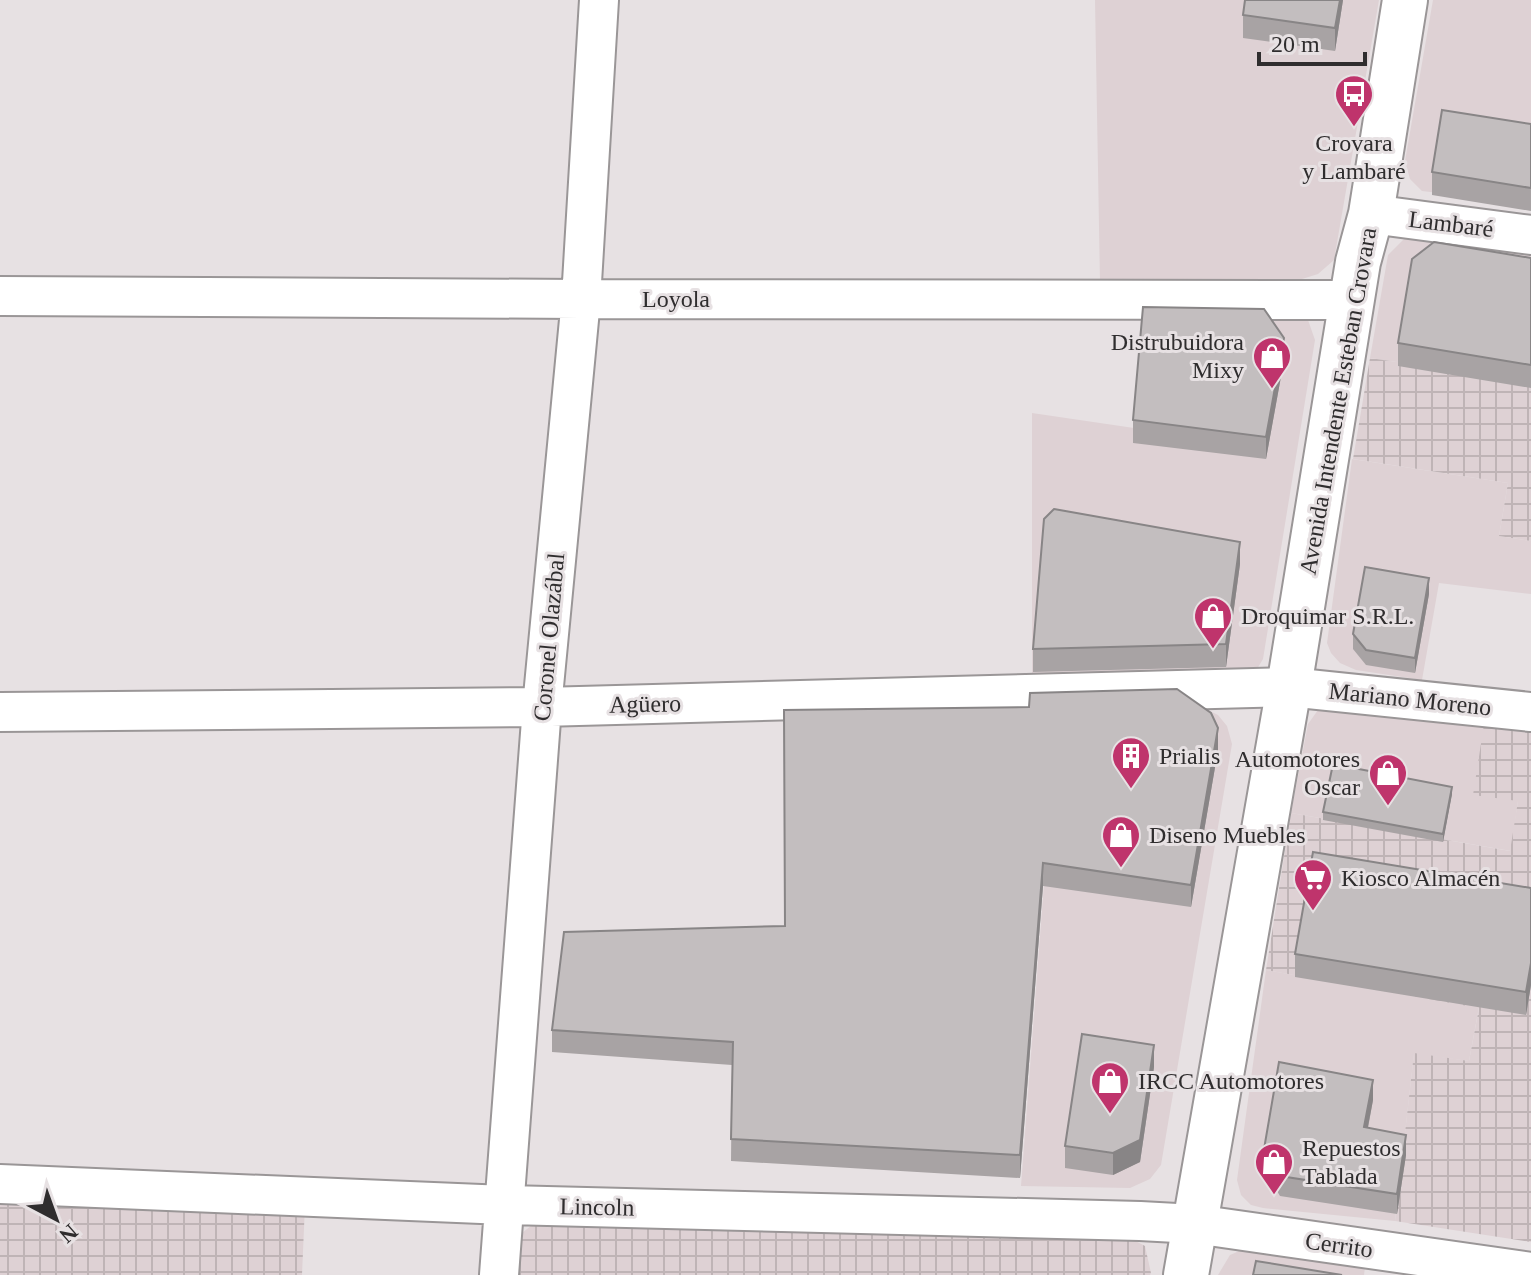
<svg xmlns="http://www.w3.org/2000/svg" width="1531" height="1275" viewBox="0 0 1531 1275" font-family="Georgia,serif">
<defs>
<pattern id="industrial-grid" width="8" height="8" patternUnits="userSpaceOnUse" patternTransform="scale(2)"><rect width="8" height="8" fill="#ded1d4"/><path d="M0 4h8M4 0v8" fill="none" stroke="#bfb4b6"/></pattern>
</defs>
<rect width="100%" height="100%" fill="#e7e1e3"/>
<path fill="#ded1d4" d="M1095,0H1379L1334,260L1318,274L1302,279L1100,282Z
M1433,0H1531V204L1422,191L1410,179L1405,161Z
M1426,232L1531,245V382L1370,358L1388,255L1404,239Z
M1144,306H1287L1308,320L1315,340L1263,659L1257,669L1032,684V413L1134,428Z
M1352,459L1508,483L1499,536L1531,541V594L1439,583L1422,680L1356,670L1340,663L1331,653L1327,643Z
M1335,703L1485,718L1518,801L1511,851L1291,813L1308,724L1318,710Z
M1206,709L1218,715L1227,726L1232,744L1161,1165L1150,1179L1130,1188L1021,1186L1057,713Z
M1266,970L1479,1007L1469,1061L1414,1054L1395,1221L1263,1208L1251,1205L1241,1195L1237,1180Z
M1246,1248L1366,1259L1364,1275H1218L1230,1255Z"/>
<path fill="url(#industrial-grid)" d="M1370,358L1531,382V541L1499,536L1508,483L1353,459Z
M1485,718L1531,723V1242L1395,1221L1414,1053L1469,1061L1479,1008L1266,970L1291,813L1510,851L1518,801L1473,795Z
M0,1193L305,1205L302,1275H0Z
M537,1221L1128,1237L1145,1246L1151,1273L1150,1275H515L517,1253L522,1233Z"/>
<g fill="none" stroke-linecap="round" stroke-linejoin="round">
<g stroke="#9a9697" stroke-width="42">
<path id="minor" d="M1371,214L1531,235
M0,296L581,299L1352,300
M0,712L542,707L1289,687L1531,712
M0,1184L505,1205L1140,1221L1195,1224L1531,1272
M499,1275L542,707L581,299L599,0"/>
</g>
<g stroke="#9a9697" stroke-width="48">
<path id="major" d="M1186,1275L1289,687L1358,262L1371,214L1405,0"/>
</g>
<use href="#minor" stroke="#fff" stroke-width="38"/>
<use href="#major" stroke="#fff" stroke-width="44"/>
</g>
<path fill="#a8a3a4" d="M1343,0L1335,51L1243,38V15Z
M1531,124V211L1432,195V172Z
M1531,258V388L1398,366V343Z
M1284,360L1266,459L1133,443V420Z
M1240,564L1226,667L1033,672V649Z
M1429,594L1415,673L1366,665L1353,649V634Z
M1218,750L1191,907L1043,886L1020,1178L731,1161L732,1065L552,1052V1030L784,926Z
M1452,794L1443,842L1323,820V812Z
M1531,888V985L1526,1015L1295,977V954Z
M1154,1067L1140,1162L1113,1175L1065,1168V1146Z
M1373,1100L1368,1128L1406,1155L1397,1214L1280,1196L1264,1169V1149Z"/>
<path fill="#888586" d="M1340,0H1343L1335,51V28Z
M1284,338V360L1266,459V437Z
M1240,542V564L1226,667V644Z
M1429,578V594L1415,673V658Z
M1218,728V750L1191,907V885Z
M1452,787V794L1443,842V834Z
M1043,863V886L1020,1178V1155Z
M1531,963V985L1526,1015V992Z
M1154,1045V1067L1140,1162L1113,1175V1153Z
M1373,1080V1100L1364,1147V1127Z
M1406,1135V1155L1397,1214V1194Z"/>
<path fill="#c3bebf" stroke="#888586" stroke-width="2" d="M1245,0H1340L1335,28L1243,15Z
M1442,110L1531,124V188L1432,172Z
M1434,242L1531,258V365L1398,343L1412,259Z
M1143,307L1264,309L1284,338L1266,437L1133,420Z
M1054,509L1240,542L1226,644L1033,649L1044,519Z
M1365,567L1429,578L1415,658L1366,650L1353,634Z
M1177,689L1211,713L1218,728L1191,885L1043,863L1020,1155L731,1139L733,1042L552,1030L564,932L785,926L784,710L1029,707L1030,693Z
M1333,764L1452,787L1443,834L1323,812Z
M1313,852L1531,888V963L1526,992L1295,954Z
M1082,1034L1154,1045L1140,1140L1113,1153L1065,1146Z
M1279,1062L1373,1080L1364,1127L1406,1135L1397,1194L1280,1176L1264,1149Z
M1256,1261L1342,1275H1253Z"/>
<defs>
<g id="bus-pin" transform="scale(2)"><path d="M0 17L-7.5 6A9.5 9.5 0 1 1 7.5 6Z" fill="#bf346c" stroke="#e7e1e3"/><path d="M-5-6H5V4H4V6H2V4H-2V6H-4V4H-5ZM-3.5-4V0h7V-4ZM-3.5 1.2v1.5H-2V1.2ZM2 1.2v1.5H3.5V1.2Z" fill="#fff"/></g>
<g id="shop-pin" transform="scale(2)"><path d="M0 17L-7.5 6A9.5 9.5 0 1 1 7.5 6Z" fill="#bf346c" stroke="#e7e1e3"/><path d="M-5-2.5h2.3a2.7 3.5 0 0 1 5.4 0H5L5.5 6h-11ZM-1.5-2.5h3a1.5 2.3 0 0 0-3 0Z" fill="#fff"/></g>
<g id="building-pin" transform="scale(2)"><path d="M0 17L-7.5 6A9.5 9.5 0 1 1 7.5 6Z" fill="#bf346c" stroke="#e7e1e3"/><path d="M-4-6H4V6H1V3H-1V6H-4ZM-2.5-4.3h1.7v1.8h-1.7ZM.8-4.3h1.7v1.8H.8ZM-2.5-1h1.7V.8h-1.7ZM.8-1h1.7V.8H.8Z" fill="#fff"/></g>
<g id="supermarket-pin" transform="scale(2)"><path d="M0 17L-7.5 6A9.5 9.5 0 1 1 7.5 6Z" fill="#bf346c" stroke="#e7e1e3"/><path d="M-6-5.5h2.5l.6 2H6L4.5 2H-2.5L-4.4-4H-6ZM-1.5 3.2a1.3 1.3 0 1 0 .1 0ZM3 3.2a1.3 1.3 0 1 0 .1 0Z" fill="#fff"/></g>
</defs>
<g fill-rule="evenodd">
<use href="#bus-pin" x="1354" y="94"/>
<use href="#shop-pin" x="1272" y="356"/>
<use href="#shop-pin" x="1213" y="616"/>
<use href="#building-pin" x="1131" y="756"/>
<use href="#shop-pin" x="1388" y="773"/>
<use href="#shop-pin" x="1121" y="835"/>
<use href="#supermarket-pin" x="1313" y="878"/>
<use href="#shop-pin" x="1110" y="1081"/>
<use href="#shop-pin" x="1274" y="1162"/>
</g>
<g text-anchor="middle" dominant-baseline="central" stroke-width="6" stroke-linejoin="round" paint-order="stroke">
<g font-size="24" fill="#2f2d2e" stroke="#e7e1e3" text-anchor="start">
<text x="1354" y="143" text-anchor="middle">Crovara<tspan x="1354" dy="28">y Lambaré</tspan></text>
<text x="1244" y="342" text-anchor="end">Distrubuidora<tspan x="1244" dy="28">Mixy</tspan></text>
<text x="1241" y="616">Droquimar S.R.L.</text>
<text x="1159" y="756">Prialis</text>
<text x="1360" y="759" text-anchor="end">Automotores<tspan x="1360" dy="28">Oscar</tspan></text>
<text x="1149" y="835">Diseno Muebles</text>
<text x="1341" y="878">Kiosco Almacén</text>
<text x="1138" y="1081">IRCC Automotores</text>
<text x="1302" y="1148">Repuestos<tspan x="1302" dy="28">Tablada</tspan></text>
</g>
<g font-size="24" fill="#2f2d2e" stroke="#e7e1e3">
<text transform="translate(1451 224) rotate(7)">Lambaré</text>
<text x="676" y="299">Loyola</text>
<text transform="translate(1338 401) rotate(-80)">Avenida Intendente Esteban Crovara</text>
<text transform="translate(549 637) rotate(-85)">Coronel Olazábal</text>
<text transform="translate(1410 699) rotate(6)">Mariano Moreno</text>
<text transform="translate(645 704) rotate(-1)">Agüero</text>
<text transform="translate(597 1207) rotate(1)">Lincoln</text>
<text transform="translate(1339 1245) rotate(8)">Cerrito</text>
</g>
</g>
<g transform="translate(56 1219) rotate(139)" stroke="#e7e1e3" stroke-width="6" paint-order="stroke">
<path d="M0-6L14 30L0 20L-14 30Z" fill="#2f2d2e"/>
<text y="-12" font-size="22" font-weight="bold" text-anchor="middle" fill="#2f2d2e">N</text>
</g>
<path d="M1259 52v12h106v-12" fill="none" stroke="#2f2d2e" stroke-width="4"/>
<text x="1271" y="52" font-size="24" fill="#2f2d2e" stroke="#e7e1e3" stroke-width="6" paint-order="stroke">20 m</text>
</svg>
